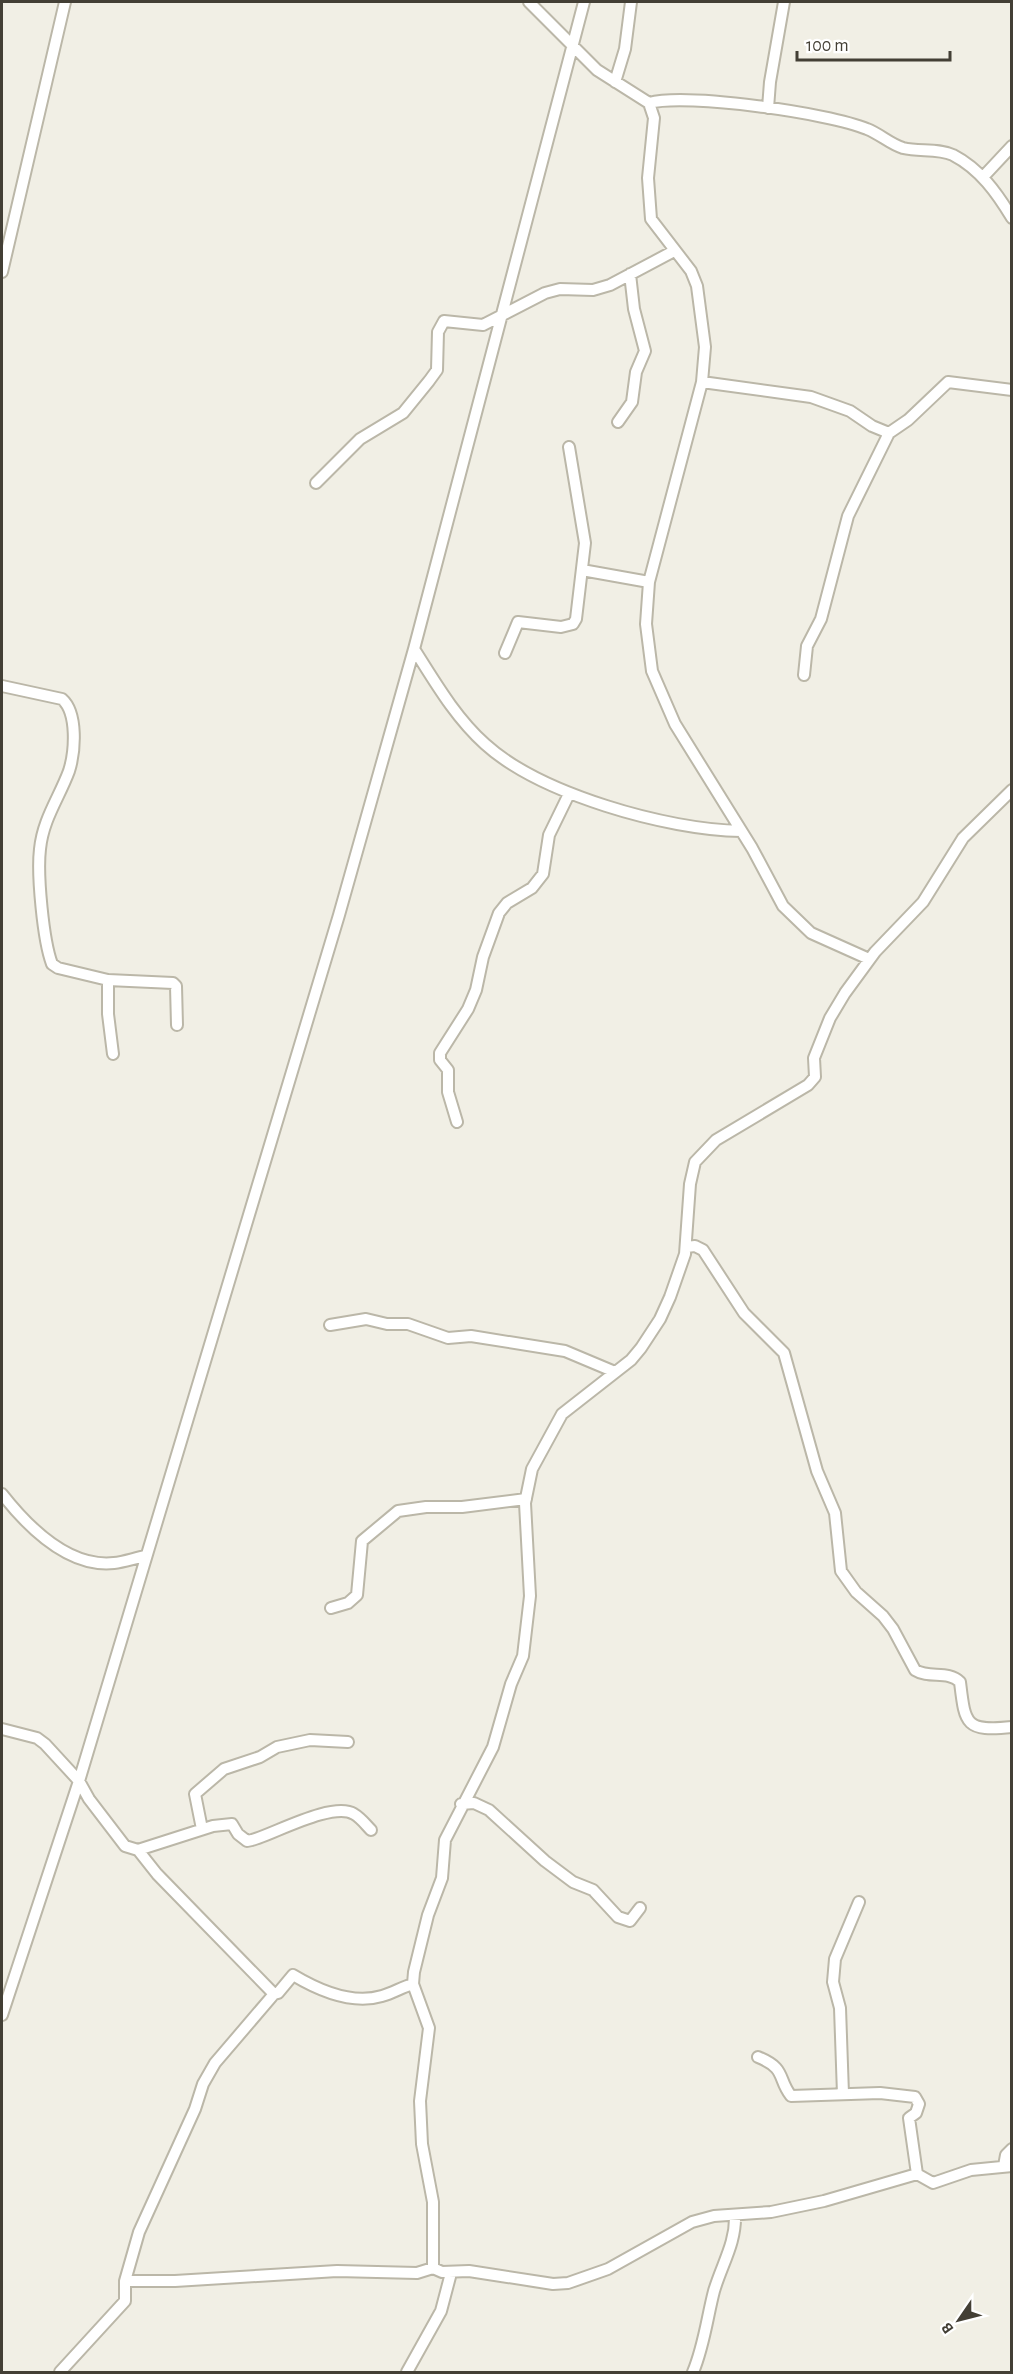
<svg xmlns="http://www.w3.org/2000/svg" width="1013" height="2374" viewBox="0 0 1013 2374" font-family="'Alegreya Sans',sans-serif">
<rect width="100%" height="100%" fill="#f1efe5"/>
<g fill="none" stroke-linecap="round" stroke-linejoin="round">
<g stroke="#bbb7a8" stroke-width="14">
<path id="minor" d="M529,2L597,70L649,103L654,118L648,178L651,219L691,271L697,286L705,347L702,382L649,582L646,624L652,671L675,724L752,848L783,906L811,933L869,959
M615,82L625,49L631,2
M649,103C687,93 829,113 867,129C880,134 890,144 903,148C919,152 938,148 953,155C980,169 997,193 1012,218
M768,108L770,82L784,2
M983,177L1012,146
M2,272L65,2
M702,382L811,397L850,411L872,426L889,433L908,420L948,382L1012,390
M618,422L632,402L636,372L645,351L634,309L630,274
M316,483L360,439L403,413L429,381L437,370L438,332L444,321L483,325L545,293L560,289L593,290L610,285L674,251
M582,570L649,582
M414,649C435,682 455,717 485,744C540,794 667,830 741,831
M505,653L518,622L561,627L573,624L576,619L585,543L569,447
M804,675L807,646L821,619L848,516L889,433
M2,686L62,699C78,713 75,752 69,771C59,798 43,819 40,849C37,874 43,940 52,964L58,968L108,980L173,983L176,986L177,1025
M108,980V1014L113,1054
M457,1122L448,1092V1070L440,1060V1053L468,1009L476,990L483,957L499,913L507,903L532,888L543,874L549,835L569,794
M686,1247L695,1246L703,1250L744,1313L784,1353L817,1471L835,1513L841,1571L856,1592L883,1616L893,1629L915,1670C929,1679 948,1670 960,1682C965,1724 965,1732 1012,1727
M330,1325L366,1319L387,1324H408L448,1338L471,1336L565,1351L615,1372
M2,1494C28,1527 68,1568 114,1563C124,1562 135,1558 146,1556
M331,1608L348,1603L357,1595L362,1541L398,1511L426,1507H462L526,1499
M2,1729L37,1738L45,1744L79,1781L89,1799L125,1846L138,1850L157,1874L274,1994L215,2063L203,2084L195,2109L139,2232L125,2281
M461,1804L474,1803L489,1810L545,1861L573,1882L593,1890L618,1917L630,1921L640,1908
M202,1829L195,1794L224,1769L260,1757L277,1747L310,1740L348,1742
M138,1850L213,1826L232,1824L238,1834L247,1841L252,1840C274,1834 333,1801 354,1814C361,1818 366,1825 371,1830
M274,1994L278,1993L293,1975C318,1990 352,2005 382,1996C393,1993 402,1987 413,1984
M2,2015L79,1781L339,915L414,649L584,2
M758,2057C787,2069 777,2078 791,2096L880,2093L915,2097L919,2104L916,2113L909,2118L917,2174
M843,2094L840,2008L833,1982L835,1959L859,1902
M1004,2166L1006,2155L1012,2149
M433,2268V2202L422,2144L420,2101L429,2028L413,1984L414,1972L428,1915L442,1878L445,1840L493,1747L511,1684L523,1656L530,1596L525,1503L532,1469L562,1414L631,1360L641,1348L660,1319L670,1297L685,1254L690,1184L695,1162L716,1140L808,1085L815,1077L814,1058L830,1018L845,993L875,952L923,902L963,838L1012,790
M60,2372L125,2301V2281H175L337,2271L417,2273L433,2268L442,2272L469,2271L553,2284L568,2283L608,2269L692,2222L714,2216L771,2212L824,2201L917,2174L933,2183L971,2170L1012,2166
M407,2372L441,2311L451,2273
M693,2372C704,2346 707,2318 714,2291C722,2264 736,2243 735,2215"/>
</g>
<use href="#minor" stroke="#fff" stroke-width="10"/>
</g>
<rect width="1013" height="2374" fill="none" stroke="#433f35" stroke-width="6"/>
<g transform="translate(959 2320) rotate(235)" stroke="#ffffff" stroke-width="4.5" paint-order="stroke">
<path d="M0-4.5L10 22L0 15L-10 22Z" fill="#433f35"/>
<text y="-9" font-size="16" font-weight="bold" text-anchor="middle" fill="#433f35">B</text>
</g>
<path d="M797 51v9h153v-9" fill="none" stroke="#433f35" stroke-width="3"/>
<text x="806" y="51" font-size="18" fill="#433f35" stroke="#ffffff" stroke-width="4.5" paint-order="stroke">100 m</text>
</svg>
